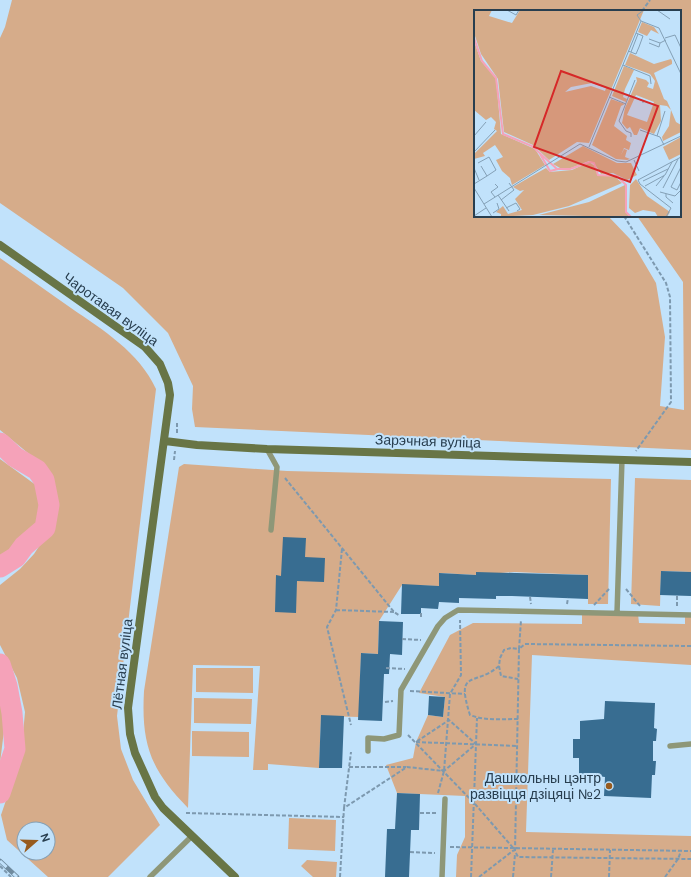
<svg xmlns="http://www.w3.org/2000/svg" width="691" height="877" viewBox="0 0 691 877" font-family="'DM Sans',sans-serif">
<rect width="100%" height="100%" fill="#c1e2fb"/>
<path fill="#d6ac8a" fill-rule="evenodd" d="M12,0H691V450L195,427L192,409L193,386L168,333L123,288L0,203V38L5,27ZM475,11H680V216H637L683,282L684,410L660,406L665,337L656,283L630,239L608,216H475Z
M0,258C24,275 47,291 71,308C103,330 139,352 156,389L117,716L121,749L133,780L160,825L108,877H48L7,840L1,815L21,756L25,712L17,678L0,645V585L20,569L34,554L49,531L56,513L54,483L40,463L0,430ZM24,829H48V853H24Z
M0,459L40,488C41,496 44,506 42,514C36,535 17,548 0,559Z
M184,464L287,471L611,479L608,604H588V575L514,572L476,575L440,573L439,586L402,585L379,621L378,654L361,653L359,717L321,716L319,768L268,764V770H253L260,666L193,665L188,808C151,770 141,745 144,691L179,467Z
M635,478L691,480V572L661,571L660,606L631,604Z
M582,612L638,614L639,623L685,624V615L691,614V665L532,655L526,832L691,836V877H456L457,855L465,837V796L397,793L386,765L413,758L416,742L428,715L443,717L445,697L419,693L450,635L473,623L582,624Z
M196,668H253V693L196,692Z
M0,683L6,714L0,763Z
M194,698L252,699L251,724L194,723Z
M192,731L249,732V757L192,756Z
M289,818L336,820L335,851L288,849Z
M307,860L337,862L336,877H313L301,866Z"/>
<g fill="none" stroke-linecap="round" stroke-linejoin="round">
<path stroke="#f5a2b9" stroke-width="21" d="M0,443L15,457L37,470L44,480L49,505L45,528L24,546L16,557L0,567
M0,664L7,686L12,713L15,749L0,793"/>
</g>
<path fill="#386d91" d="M283,537L306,538L305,557L325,558L324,582L297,581L296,613L275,612L276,575L281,576Z
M661,571L691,572V596L660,595Z
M476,572L588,575V599L512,596H496V599L459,598V603L439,602L438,609L421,608V614H401L402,584L439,586V573L476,575Z
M379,621L403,622L402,655L390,654L389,674H384L382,721L358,720L361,653L378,654Z
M429,696L445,697L443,717L428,715Z
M605,701L655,703L654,728L657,729L656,741H653V761H656L655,775H652L651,798L604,796L605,777L579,774V758H573V739H580V721L604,719Z
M321,715L344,716L342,768H319Z
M397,793L420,794L419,830H411L409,877H385L387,829H395Z"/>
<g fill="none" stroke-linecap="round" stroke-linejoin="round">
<path stroke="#7d99af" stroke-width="2" stroke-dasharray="4 2" stroke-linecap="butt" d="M642,11L650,0
M624,216L666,283L670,297L671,402L636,451
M177,433V423
M174,460L175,451
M285,478L394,612L400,616
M342,549L336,610L327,627L351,725
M626,589L640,606
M530,597L531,604
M567,604L568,598
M594,605L609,589
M677,606V595
M336,610L394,612
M421,617V611
M402,639L421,640
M691,646L525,644L519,649L515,851L518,857L691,859
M499,666L501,676L518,679
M386,668L405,669
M410,691L465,694
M385,702L393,701
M518,719C502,719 485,721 470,715C455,668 475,687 499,666L500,658L504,650L511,648L519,649L521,620
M408,735L475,804L515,850
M416,742L517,746
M349,767H406
M438,793L444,771L450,694L461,675L460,620
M344,808L351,752
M186,813L344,817
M420,813H436
M450,847L691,851
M410,852L435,853
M0,866L11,877
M340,877L344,808L407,767L444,771L476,744L449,720L416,742
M471,877L477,718
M479,877L514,850
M513,877L515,854
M551,877L553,850
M609,877L610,850
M665,877L678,859L681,851"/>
<path stroke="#8e9778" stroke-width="5.5" d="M267,449L277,467L271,530
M617,613L622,459
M670,746L691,744
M368,751V738L384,739L399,735L401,690L438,626L445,618L458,610L691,615
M150,877L192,836
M442,877L445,799"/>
<path stroke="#687546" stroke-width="8" d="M0,245L145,347L160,364L168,383L170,395L128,708L130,734L135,753L155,797L163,808L235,877
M165,441L197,445L267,449L691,462"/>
<g stroke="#6f8b9f" stroke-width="4.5">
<path id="rail" d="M0,861L17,877"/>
</g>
<use href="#rail" stroke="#c1e2fb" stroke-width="3" stroke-dasharray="9" stroke-linecap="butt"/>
</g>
<circle fill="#975b1e" stroke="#c1e2fb" stroke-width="1.5" cx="609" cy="786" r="4"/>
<g text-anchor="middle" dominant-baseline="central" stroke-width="4" stroke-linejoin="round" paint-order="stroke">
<g font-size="14" fill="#283e4f" stroke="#c1e2fb">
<text transform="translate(111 309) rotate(36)">Чаротавая вуліца</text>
<text transform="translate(428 441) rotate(2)">Зарэчная вуліца</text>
<text transform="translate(122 664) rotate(-83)">Лётная вуліца</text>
</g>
<g font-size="14" fill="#283e4f" stroke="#c1e2fb" text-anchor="end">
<text x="601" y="778">Дашкольны цэнтр<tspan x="601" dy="16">развіцця дзіцяці №2</tspan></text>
</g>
</g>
<g transform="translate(474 10)">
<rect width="207" height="207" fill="#c1e2fb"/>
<path d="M0,0H18L15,6L38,13L46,0H170L115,133L103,132L75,150L59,135L30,122L24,69L7,44L0,23ZM118,73L132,78L131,81L117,76L91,82L97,77ZM168,12L180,17L185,24L177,20L173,26L164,22ZM0,31L7,51L22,68L27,124L61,139L71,155L38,175L36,168L28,161L22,150L29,147L21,135L9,143L11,146L0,149V144L23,121L20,119L22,112L17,107L12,110L0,100ZM156,43L180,54L197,49L198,51V54L180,63L190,89L193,91L197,100L202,112L207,115V122L189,131L188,127L195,116L197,100L193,96L186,95L187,111L180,124L166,118L163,125H160L156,117L153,119L148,113L151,98L163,71L162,67L172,70L175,73L173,77L179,79L181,71L176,64L151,55ZM162,85L180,92L173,112L153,105ZM150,56L160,60L151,79L149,87L153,89L152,92L138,86ZM137,89L151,94L147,96L140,116L153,126L152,130L157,133L155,140L150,138L147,145L150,139L153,140L151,147L156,149L153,150L142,149L118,135ZM207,127V144L195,150L189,137ZM109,136L143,153H157L163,165L153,170L139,163L127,164L120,153L115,151L97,158H86L79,154ZM115,152L121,156L124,165H139L148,173L95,196L59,205L21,207H27V204L22,202L29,196L34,204L48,200L41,189L50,180L46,181L39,177L56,167L72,158L76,162L98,160ZM162,169L173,186L196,202L193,207H184L181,202L169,200L161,203L155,198L156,175ZM151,175L152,202L156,207L65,205L115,192Z" fill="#d6ac8a" fill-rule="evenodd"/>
<path fill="none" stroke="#f5a2b9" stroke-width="2" d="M0,28L8,51L22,68L29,124L58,136L83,159H96L116,152L120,153L124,165L143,166L152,175V202L157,207M66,144L76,161L84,159"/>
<path fill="none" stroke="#84a0b6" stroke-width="1" d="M33,0L42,5L45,0M183,0L196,9M167,11L163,5L170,0M191,28L201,25L207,38M175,29L186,33L192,30M175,33L185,37L186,33M154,41L162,44L165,37L169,26L162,23M157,42L164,24M149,55L176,66L177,74M155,85L169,91V93M135,87L152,94M166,120L186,127L190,135M0,126L12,112M183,126L191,101M157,127V123L152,121L145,111L161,70M115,137L167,11L185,18L207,64M0,142L21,120M160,150L165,161M4,153L15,147L22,160L13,166M207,157L197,177L203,180L207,172M0,158L5,170M169,171L194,159M0,174L13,166L7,156M171,176L191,165L198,152M182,176L190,166M0,178L18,207M189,178L204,149M186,182L201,186L207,180M192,184V187L199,193M24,185L35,201M21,187L17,182L24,177L21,174M27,190L40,180L35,173M10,194L106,134L143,151L152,152L207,126M32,198L42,193L46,199L43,201M19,203L25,199L23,193M0,206L12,198M192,207L197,198L166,174L164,170L207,147"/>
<path fill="#d62828" fill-opacity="0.15" stroke="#d62828" stroke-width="2" d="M87,61L184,96L156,172L60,137Z"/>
<rect width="207" height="207" fill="none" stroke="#283e4f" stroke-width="2"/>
</g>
<g transform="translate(36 841) rotate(70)"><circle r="19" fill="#c1e2fb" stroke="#84a0b6"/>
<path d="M0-3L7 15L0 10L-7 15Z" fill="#975b1e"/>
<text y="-6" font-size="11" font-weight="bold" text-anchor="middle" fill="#283e4f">N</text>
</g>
</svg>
